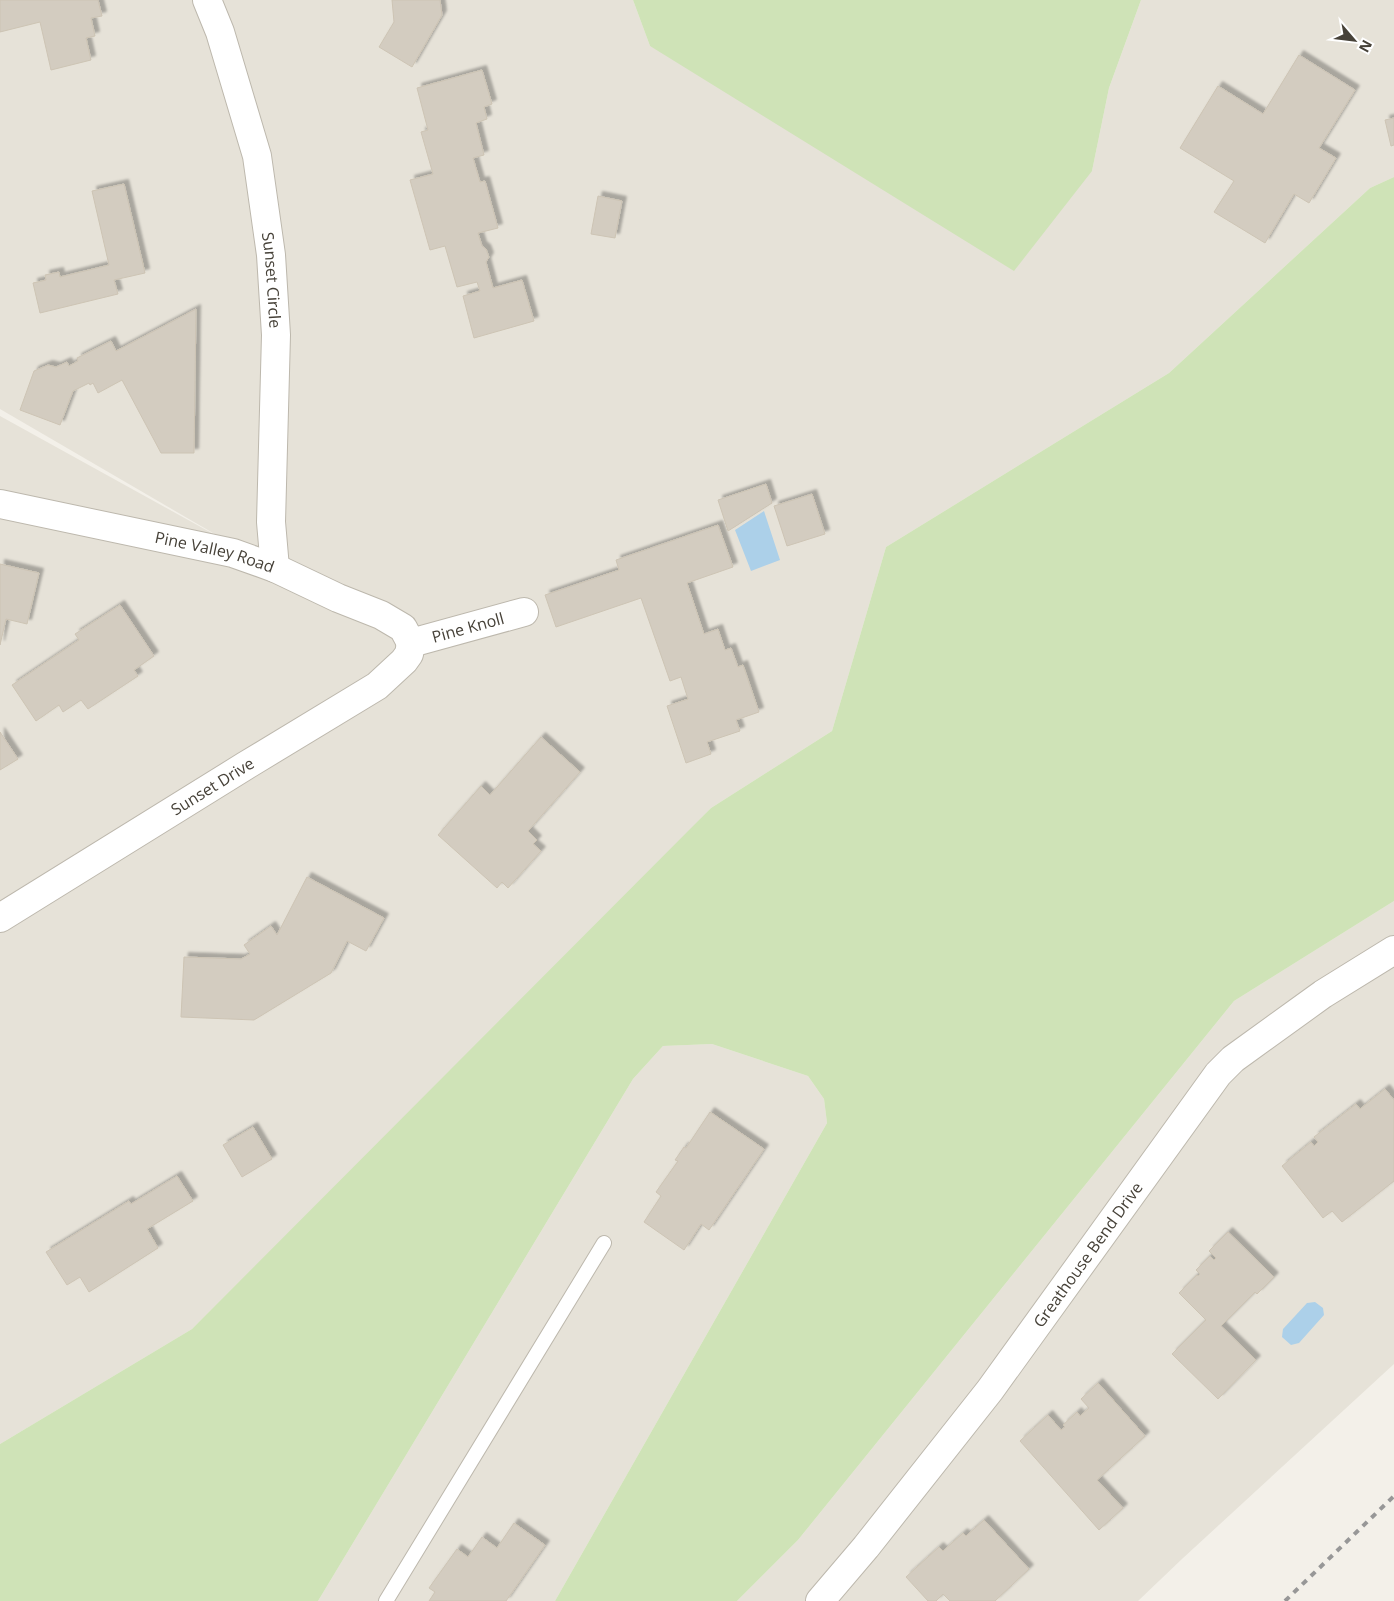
<svg xmlns="http://www.w3.org/2000/svg" width="1394" height="1601" viewBox="0 0 1394 1601" font-family="'Open Sans',sans-serif">
<defs>
<filter id="shadow"><feDropShadow dx="4.5" dy="-4.5" stdDeviation="1" flood-color="#0004"/></filter>
</defs>
<rect width="100%" height="100%" fill="#f3f0e9"/>
<path fill="#e6e2d8" d="M0,0H633L650,46L1092,171L1109,88L1141,0H1394V177L1370,188L1169,373L886,547L832,731L711,808L608,916L192,1329L0,1444V416L237,547L0,409Z
M1394,901V1364L1182,1559L1138,1601H737L798,1540L1234,1001Z
M712,1044L808,1076L824,1099L827,1123L555,1601H318L633,1079L663,1046Z"/>
<path fill="#cfe3b7" d="M633,0H1141L1109,88L1092,171L1014,271L650,46Z
M1394,177V901L1234,1001L798,1540L737,1601H555L827,1123L824,1099L808,1076L712,1044L663,1046L633,1079L318,1601H0V1444L192,1329L711,808L832,731L886,547L1169,373L1370,188Z"/>
<path fill="#acd0e9" d="M764,511L780,560L751,571L735,530Z
M1315,1302L1323,1308L1324,1315L1299,1343L1291,1345L1282,1337L1283,1329L1307,1303Z"/>
<path fill="#d3ccc0" stroke="#cdc4b4" filter="url(#shadow)" d="M0,0H98L102,16L91,18L95,36L86,38L91,60L51,70L40,22L0,32Z
M392,0H440L442,15L412,67L379,47L394,22Z
M1299,55L1355,90L1319,148L1336,158L1309,203L1294,194L1265,243L1214,212L1234,181L1180,148L1218,86L1263,114Z
M482,70L492,104L484,107L487,119L476,123L484,155L473,158L480,182L485,181L498,228L478,233L482,246L486,249L489,257L486,262L493,288L522,280L534,321L474,338L463,296L480,291L477,282L457,287L445,246L430,250L410,180L433,174L421,132L428,130L417,88Z
M1394,118V145L1391,146L1385,120Z
M124,184L145,273L114,280L118,294L40,313L33,283L46,280L45,275L59,272L60,277L109,265L92,191Z
M598,196L622,201L615,238L591,234Z
M196,309L194,453H161L122,380L98,393L93,383L90,385L89,383L73,391L60,425L20,410L34,371L48,365L56,367L67,362L69,366L78,361L77,358L111,341L116,351Z
M766,484L772,503L728,531L718,500Z
M812,494L825,534L787,546L774,506Z
M718,525L733,567L687,583L704,634L718,629L725,650L731,648L738,667L743,665L759,712L736,720L740,731L707,742L711,754L686,763L667,706L688,699L681,677L670,681L641,598L556,627L545,595L619,570L616,560Z
M0,564L39,573L27,624L6,619L0,645Z
M120,605L154,656L134,670L138,676L88,709L81,700L63,712L59,705L36,721L12,685L79,640L75,634Z
M0,732L18,759L0,770Z
M541,737L580,772L528,831L537,840L533,844L541,851L508,888L502,882L497,888L438,835L481,786L490,795Z
M307,877L384,918L366,951L347,941L331,973L254,1020L181,1017L184,957L241,959L250,954L244,945L271,926L277,935Z
M1385,1089L1394,1100V1181L1342,1222L1332,1211L1323,1218L1282,1166L1311,1142L1314,1146L1318,1142L1314,1137L1356,1104L1360,1109Z
M710,1112L764,1149L709,1230L701,1224L684,1250L644,1222L661,1196L656,1192L678,1161L675,1160L684,1147L686,1148Z
M253,1127L272,1159L242,1177L223,1145Z
M177,1176L193,1201L147,1229L158,1248L89,1292L80,1277L67,1285L46,1252L129,1201L131,1204Z
M1228,1232L1274,1277L1257,1294L1255,1292L1221,1326L1256,1360L1218,1399L1172,1354L1206,1320L1179,1293L1197,1275L1198,1276L1200,1274L1196,1270L1210,1256L1214,1260L1216,1258L1209,1251Z
M1098,1383L1145,1436L1097,1480L1123,1508L1099,1530L1020,1441L1048,1415L1061,1430L1065,1427L1063,1425L1077,1412L1080,1416L1089,1408L1081,1399Z
M984,1520L1029,1569L995,1601H950L943,1594L936,1601H928L906,1577L939,1547L943,1551L963,1533L966,1536Z
M514,1523L545,1545L506,1601H429L435,1592L429,1588L457,1549L468,1557L482,1537L497,1548Z"/>
<g fill="none" stroke-linecap="round" stroke-linejoin="round">
<g stroke="#bdb8ad" stroke-width="16">
<path id="service" d="M386,1601L604,1243"/>
</g>
<g stroke="#bdb8ad" stroke-width="30">
<g id="minor">
<path id="s1" d="M207,0L220,32L257,156L271,255L276,335L271,522L275,568"/>
<path id="s2" d="M0,504L233,553L275,568L338,598L381,615L403,628L411,643"/>
<path id="s3" d="M411,643L524,612"/>
<path id="s4" d="M0,918L245,766L377,686L404,661L409,654L411,643"/>
<path id="s5" d="M820,1601L866,1547L990,1390L1218,1074L1233,1059L1323,994L1394,950"/>
</g>
</g>
<use href="#service" stroke="#fff" stroke-width="14"/>
<use href="#minor" stroke="#fff" stroke-width="28"/>
<path stroke="#979797" stroke-width="4" stroke-dasharray="6 6" stroke-linecap="butt" d="M1285,1601L1394,1496"/>
</g>
<g text-anchor="middle" dominant-baseline="central" stroke-width="5" stroke-linejoin="round" paint-order="stroke">
<g font-size="16" fill="#464138" stroke="#fff">
<text stroke="none"><textPath href="#s1" startOffset="289">Sunset Circle</textPath></text>
<text stroke="none"><textPath href="#s2" startOffset="220">Pine Valley Road</textPath></text>
<text stroke="none"><textPath href="#s3" startOffset="59">Pine Knoll</textPath></text>
<text stroke="none"><textPath href="#s4" startOffset="250">Sunset Drive</textPath></text>
<text stroke="none"><textPath href="#s5" startOffset="438">Greathouse Bend Drive</textPath></text>
</g>
</g>
<g transform="translate(1354 40) rotate(118)" stroke="#ffffff" stroke-width="4" paint-order="stroke">
<path d="M0-4L9 19L0 12L-9 19Z" fill="#464138"/>
<text y="-8" font-size="14" font-weight="bold" text-anchor="middle" fill="#464138">N</text>
</g>
</svg>
